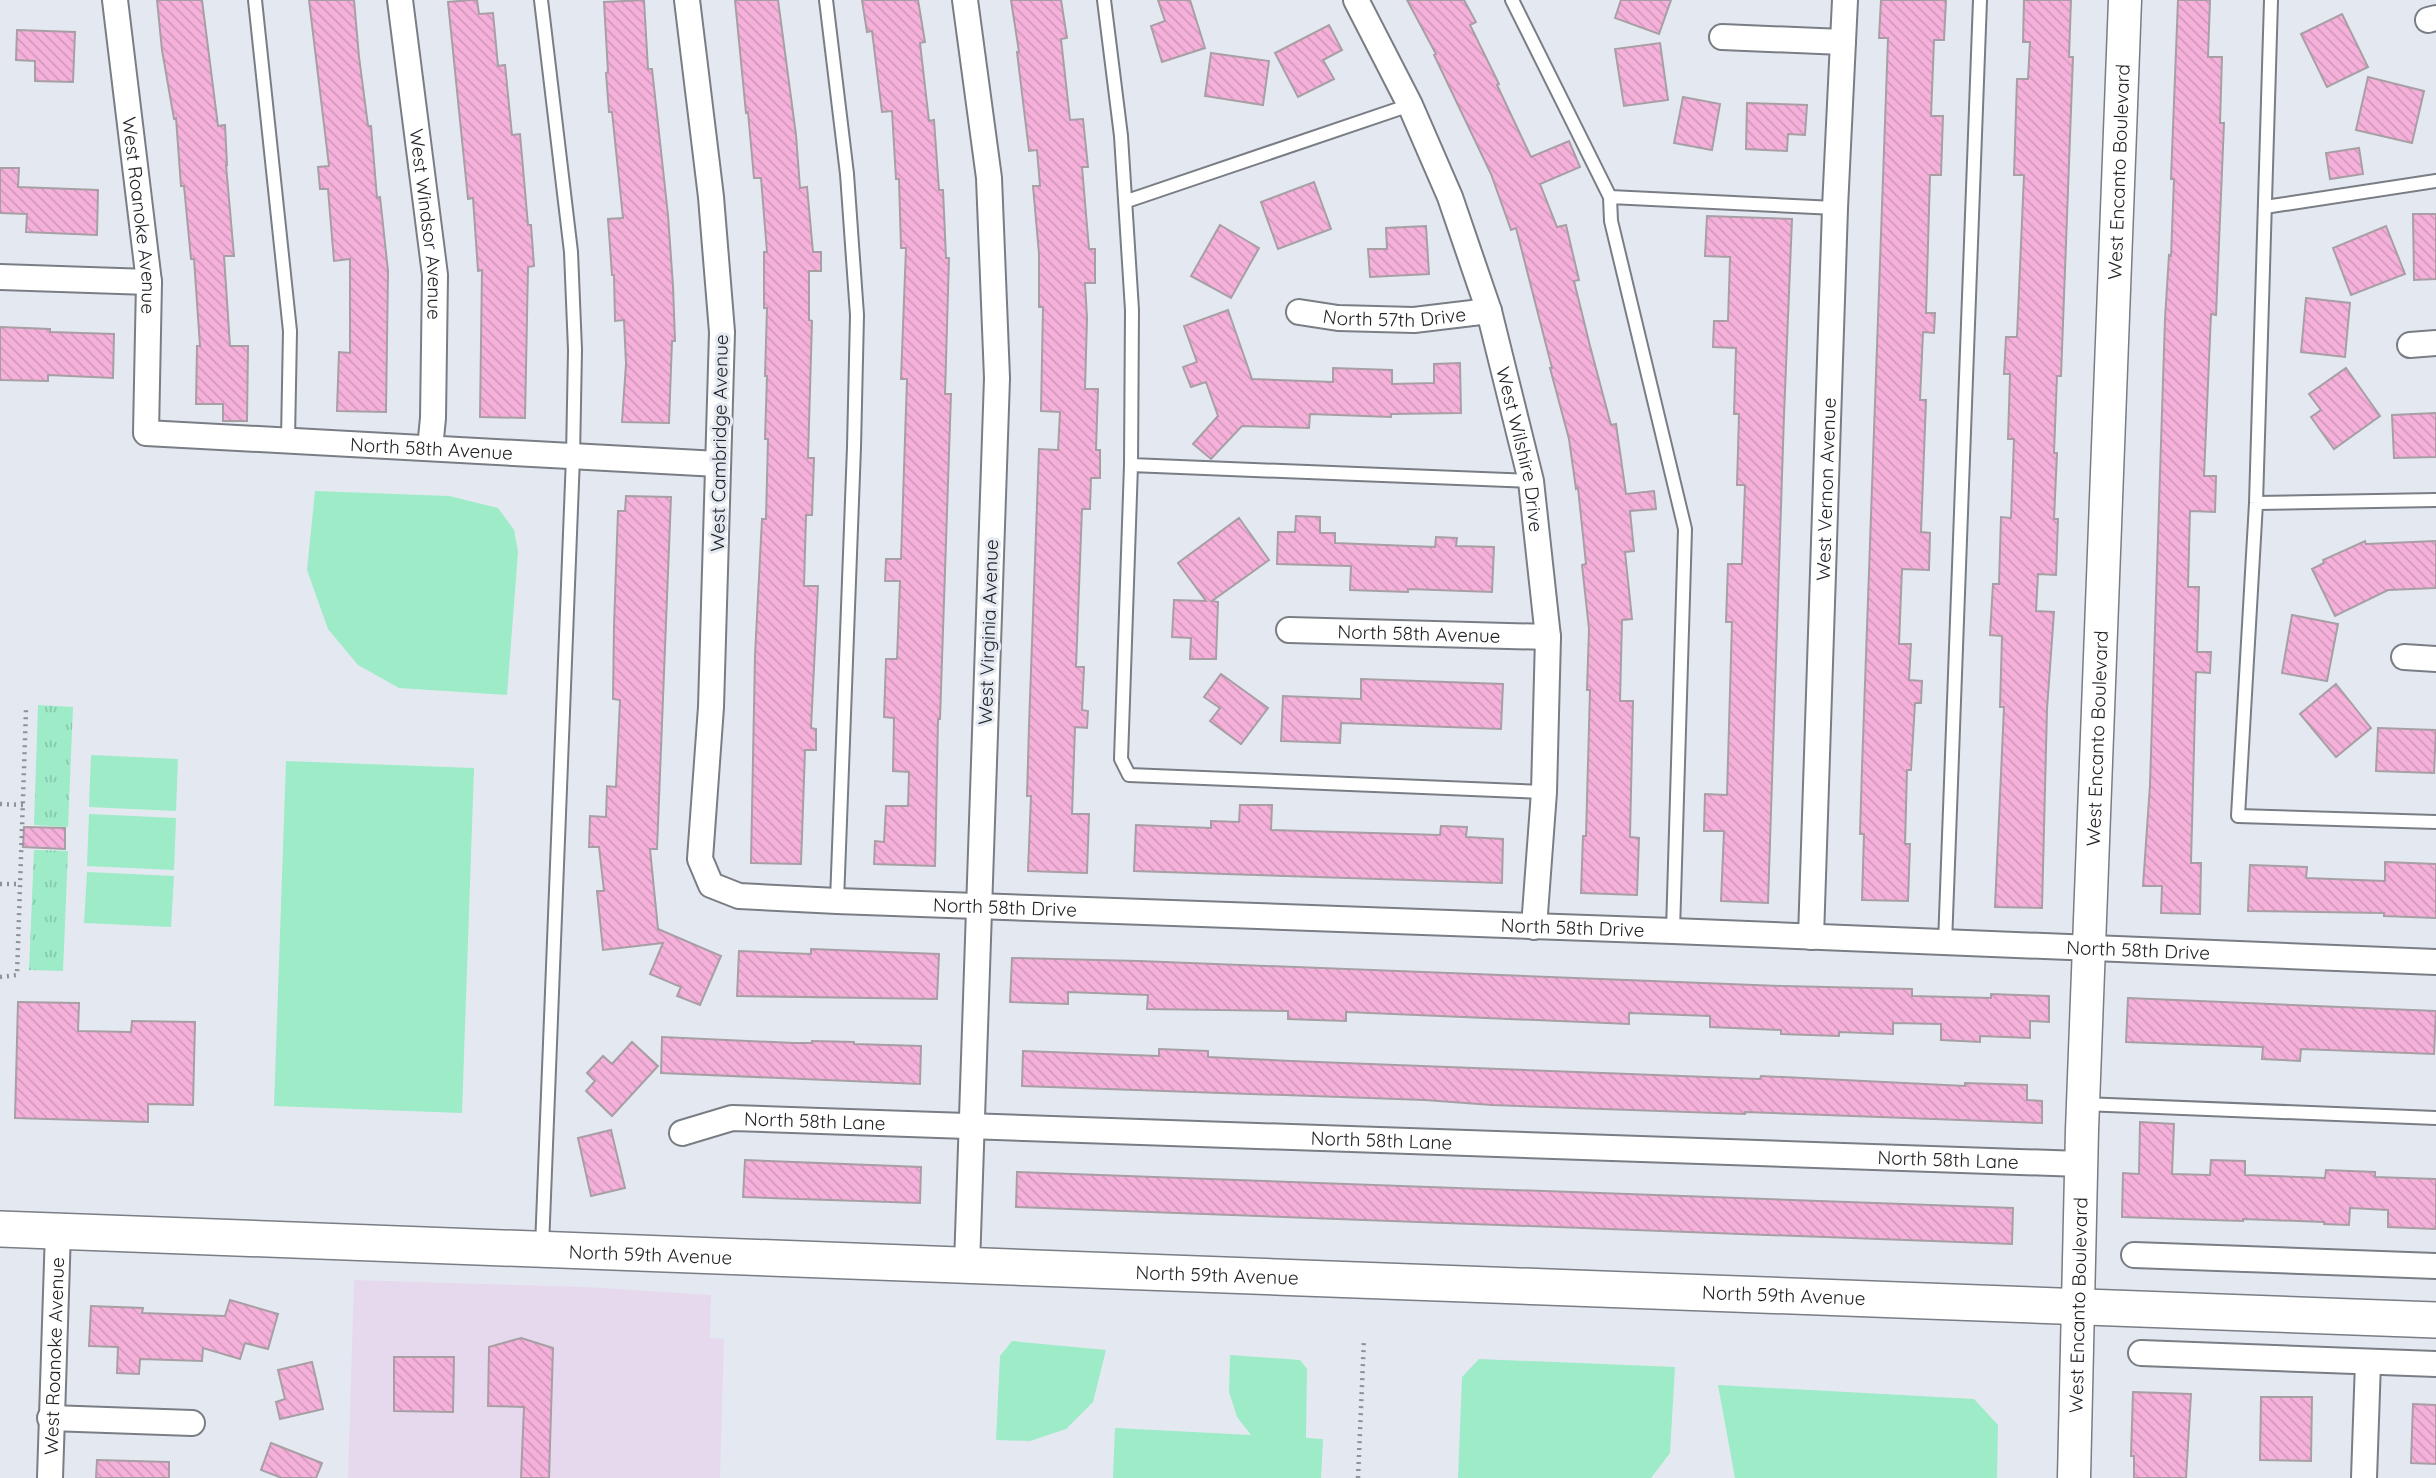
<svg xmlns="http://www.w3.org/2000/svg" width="2436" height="1478" viewBox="0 0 2436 1478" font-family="Quicksand,sans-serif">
<defs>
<pattern id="grass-tufts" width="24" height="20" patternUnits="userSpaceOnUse" patternTransform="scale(1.75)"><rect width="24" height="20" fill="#9debc7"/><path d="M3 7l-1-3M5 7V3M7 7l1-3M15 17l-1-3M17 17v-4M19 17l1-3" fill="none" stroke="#87c9ab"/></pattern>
<pattern id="building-back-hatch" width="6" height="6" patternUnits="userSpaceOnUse" patternTransform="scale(1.75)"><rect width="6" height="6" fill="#f6b1db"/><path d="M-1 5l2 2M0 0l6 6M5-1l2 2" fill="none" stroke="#d398bc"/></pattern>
</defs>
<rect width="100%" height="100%" fill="#e4e9f1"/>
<path fill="#e7d9ed" d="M354,1280L586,1287L711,1295L710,1338L724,1339L720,1478H348Z"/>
<path fill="url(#grass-tufts)" d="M38,705L73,707L68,827L34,825Z
M34,850L68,851L63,971L29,970Z"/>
<path fill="#9debc7" d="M315,491L449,496L498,508L514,530L518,552L507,695L399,688L358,665L328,629L307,570Z
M91,755L178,759L176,811L89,807Z
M286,761L474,768L462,1113L274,1106Z
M89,814L176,818L174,870L87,866Z
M87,872L174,876L171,927L84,923Z
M1012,1341L1106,1350L1093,1402L1066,1429L1030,1441L996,1440L1000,1356Z
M1230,1355L1300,1360L1307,1369L1306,1438L1323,1439L1321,1478H1113L1115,1428L1251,1435L1237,1417L1229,1392Z
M1479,1359L1675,1367L1670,1453L1651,1478H1458L1462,1377Z
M1718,1385L1974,1399L1998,1425L1997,1478H1735Z"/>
<path fill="url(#building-back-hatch)" stroke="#a79fa4" stroke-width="2" d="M157,0H202L218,126L225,125L227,165H226L234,256H224L230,346H248L247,421H223V404H196L197,346H200L194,259H191L184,186H181L176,118L174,119L162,50Z
M309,0H354L359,57L368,126H371L377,198L380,197L388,271L386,412L337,411L339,352L350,353V259L334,261L328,189H320L318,167L329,166Z
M470,0H477L479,14L493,13L498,66L505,65L512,135L520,134L528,225H531L534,266L528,267L525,418L480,417L482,270L478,271L473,198L468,199L448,2Z
M644,0L648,69H652L668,215L673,286L675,341H672L669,423L622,422L626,364L624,320L615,321L614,275H612L608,219L623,218L612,112H609L606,73L608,72L604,2Z
M735,0H778L796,135L800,188L807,187L813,252H821V271H809V320L812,321L808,458H814L812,515H806L804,586H818L811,728L816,729V750H805L801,864L751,863L755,655L762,519H766L768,439H765L767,376H765L767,308H764V252H767L761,178H754L748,112L746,113Z
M862,0H918L925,42L920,43L929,121L934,120L939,190H943L946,258H949L945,394H951L940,719H938L935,866L874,864L875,841L884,842L886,806H908L909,772L893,771L894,718L884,717L886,659H897L900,581H885L886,559H901L907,379H901L906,248H901L899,179H896L892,111L882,112L872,31L867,32Z
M1011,0H1061L1067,38L1061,39L1070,120L1083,119L1088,167H1082L1089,249H1095V283H1085L1087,318L1085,389H1098L1096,450H1100V478H1091L1090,509H1082L1076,667H1084L1082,710L1088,711L1087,728L1075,727L1072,814H1089L1087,873L1028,871L1031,796H1027L1029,726L1039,449L1058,450L1060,412L1041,411L1043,307H1039V254L1033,186H1040L1037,150L1029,151L1017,52H1019Z
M1158,0H1190L1205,48L1162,62L1151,26L1165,21Z
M1407,0H1464L1476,22L1470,25L1499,84L1497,85L1531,157L1569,141L1580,167L1540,184L1557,227L1566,225L1579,280L1574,281L1590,346L1611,425L1616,424L1626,494L1654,491L1656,509L1630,511L1634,551L1625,552L1632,619L1622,620L1620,701H1633L1630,837L1639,838L1637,895L1581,893L1583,836H1586L1590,690H1587L1589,629L1582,565L1586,564L1578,488L1576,489L1569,439L1550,368H1552L1516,228L1511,230L1491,174L1434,55L1436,54Z
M1621,0H1671L1659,34L1615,18Z
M1881,0H1946L1944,40H1934L1931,116H1943L1941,175H1930L1926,313H1935L1934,333L1923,332L1920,400H1926L1921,532L1930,533L1929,570L1902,569L1899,644H1911L1909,680L1922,681L1921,703H1915L1911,770H1907L1905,844H1910L1908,901L1862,900L1864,834H1860L1862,768L1888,38H1879Z
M2024,0H2071L2069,57H2073L2061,376H2057L2054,453H2057L2054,519H2058L2056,575L2038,574L2036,611L2054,612L2047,709L2042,908L1995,907L2004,707H2000L2002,636L1990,635L1993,584H1999L2001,517L2011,518L2014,439H2008L2010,374H2004L2006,337H2017L2024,175H2014L2017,79H2028L2030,42H2023Z
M2178,0H2210L2208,57H2222L2220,123H2224L2216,315L2211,314L2204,476H2216L2215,512L2190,511L2188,587H2199L2197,652H2211L2210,673L2196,672L2191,863H2201L2200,914L2161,913L2162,886H2143L2150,785L2165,319L2169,255L2171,256L2174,179H2171Z
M2342,14L2368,67L2327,87L2301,34Z
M1329,25L1342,50L1323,60L1334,79L1298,97L1275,53Z
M17,30L75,32L73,82L35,81V61L16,60Z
M1660,43L1668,100L1624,106L1615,49Z
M1211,53L1269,61L1263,105L1205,96Z
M2368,77L2424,91L2412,143L2356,130Z
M1683,97L1720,104L1712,150L1674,143Z
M1747,103L1807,105L1805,135L1788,134L1787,151L1746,149Z
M2359,148L2363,174L2330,179L2326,153Z
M0,168H19L18,187L98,190L97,235L26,232L27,214L0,213Z
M1314,182L1331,229L1278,249L1261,202Z
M2413,214H2436V279L2414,280Z
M1707,216L1792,219L1784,415L1768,903L1721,901L1724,831H1704L1705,794L1727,795L1732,622H1726L1728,564H1742L1745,485H1737L1739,414H1734L1736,348L1713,347L1714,321H1728L1730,257L1705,256Z
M1220,225L1259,248L1231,298L1191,276Z
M1426,226L1429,274L1370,277L1368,249H1387L1386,228Z
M2386,226L2405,274L2351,295L2333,248Z
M2306,298L2350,303L2345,357L2301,352Z
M1228,310L1252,379L1333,382V368L1392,370V384L1434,383V364L1460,363L1461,413L1391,414V417L1310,414L1309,428L1242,426L1211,459L1193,444L1218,416L1206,382L1191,387L1183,367L1197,362L1184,326Z
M0,327L50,329V332L114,334L113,378L48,375V381L0,380Z
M2346,368L2380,416L2334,449L2311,417L2321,410L2309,394Z
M2436,413V457L2394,458L2392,415Z
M626,496L671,497L657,849H650L658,929L721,956L700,1005L677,996L681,987L650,974L663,943L603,950L597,891H604L599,847H589L590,816L606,817L607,786L616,787L620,700L613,699L614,626L618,511H625Z
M1296,516L1320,517V533H1335V543L1435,547L1436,537L1457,538L1456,546L1494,547L1492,592L1408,589V592L1350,590L1351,566L1277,564L1278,532H1295Z
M1239,518L1269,560L1212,601L1218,602L1216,659H1190L1191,638L1172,637L1174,600L1206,601L1178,563Z
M2365,541L2366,544L2436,541V588L2388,590L2335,616L2312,569L2324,563L2323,560Z
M2292,615L2338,624L2327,681L2282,673Z
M1221,674L1268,708L1241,744L1210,721L1220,708L1204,697Z
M1361,679L1503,684L1501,729L1341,723L1340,743L1281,741L1283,696L1361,699Z
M2336,684L2371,728L2336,757L2300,714Z
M2378,728L2436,730L2434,773L2376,771Z
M1240,805H1272L1271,830L1440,835L1441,826L1467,827L1466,837L1503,839L1502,883L1134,871L1136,825L1211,828V821L1239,822Z
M24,827L65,828V849L23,847Z
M2385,862L2436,864V918L2384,916V913L2248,911L2250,865L2307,867L2306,878L2385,881Z
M811,949L939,954L937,999L737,996L739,951L811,954Z
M1012,958L1139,961L1783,986L1912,989V996L1991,998V994L2049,996V1022L2030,1021V1038L1980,1036V1042L1941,1040V1024L1893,1023V1034L1839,1032V1036L1781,1034V1030L1710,1027V1016L1629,1013V1024L1346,1012V1021L1288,1019V1011L1147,1009L1148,995L1068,992V1004L1010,1002Z
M2128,998L2436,1011L2434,1054L2301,1049L2300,1061L2262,1059L2263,1047L2126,1042Z
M18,1002L79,1003L78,1031L131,1032L132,1021L195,1022L193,1105L148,1104V1122L15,1118Z
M662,1037L794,1043H812V1041L854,1042V1044L921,1046L920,1084L661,1073Z
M632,1042L658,1066L612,1116L586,1091L595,1081L587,1073L603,1056L612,1064Z
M1159,1049L1208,1051V1057L1292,1061L1760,1079L1761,1076L1965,1086V1083L2027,1085V1100L2042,1101V1123L1745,1112V1114L1492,1105L1425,1100L1022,1086L1023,1051L1159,1056Z
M2140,1122L2174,1124L2172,1174L2210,1175L2211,1160L2245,1161V1175L2325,1178L2326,1170L2375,1172V1177L2436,1179V1229L2388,1227V1210L2350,1208L2349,1225L2324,1224V1222L2243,1219V1221L2122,1217L2123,1173L2139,1174Z
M611,1130L625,1188L591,1196L578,1138Z
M745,1160L921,1167L920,1203L743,1197Z
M1017,1172L2013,1208L2012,1244L1016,1207Z
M230,1300L278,1314L268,1349L245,1343L240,1359L203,1348L202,1361L140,1359L139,1374L117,1373L118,1347L89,1346L91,1306L143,1308L142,1313L225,1316Z
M521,1338L553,1348L549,1478H521L524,1407L488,1406L489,1347Z
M394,1357H454L453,1412L394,1411Z
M312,1362L323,1409L280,1419L276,1402L285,1399L278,1370Z
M2133,1392L2191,1394L2186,1478H2134V1456H2131Z
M2261,1397H2312L2311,1461L2260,1460Z
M2413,1404L2436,1405V1464L2411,1463Z
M271,1443L322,1463L316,1478H282L261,1470Z
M97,1460L169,1462V1478H96Z"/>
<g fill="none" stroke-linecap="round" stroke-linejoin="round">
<g stroke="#797d84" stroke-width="16">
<path id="service" d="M255,0L290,331L288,439
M541,0L571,252L575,350L573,457L542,1247
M826,0L847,174L857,315L854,447L837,901
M1104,0L1121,136L1132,310L1131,465L1121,759L1129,775L1544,792
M1512,0L1610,197L1611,221L1685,529L1673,931
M2271,0L2256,503L2238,816L2436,822
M1610,197L1835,208
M1127,201L1410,105
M2265,207L2436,181
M1131,465L1531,481
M2256,503L2436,500
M1945,944L1980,0
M2083,1104L2436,1118"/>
</g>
<g stroke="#797d84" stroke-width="28">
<g id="minor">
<path id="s1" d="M115,0L149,282L146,433L718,464"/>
<path id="s2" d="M400,0L435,275L433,418L430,448"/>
<path id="s3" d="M687,0L711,197L722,332L711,707L700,859L711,885L739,896L837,901L1673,931L2436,962"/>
<path d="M965,0L989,178L997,378L967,1265"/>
<path id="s4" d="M1356,0L1410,105L1450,197L1489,311L1531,481L1548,637L1544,792L1534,927"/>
<path d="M2428,20L2436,18"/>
<path d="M1722,37L1843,42"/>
<path d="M0,277L149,282"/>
<path id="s5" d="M1299,312L1338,318L1414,320L1489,311"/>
<path d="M2410,345L2436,343"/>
<path id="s6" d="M1289,630L1548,637"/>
<path d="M2404,657L2436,659"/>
<path id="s7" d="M1811,937L1835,208L1845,0"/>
<path id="s8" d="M682,1133L732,1118L2081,1164"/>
<path d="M2134,1255L2436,1266"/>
<path d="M2141,1353L2436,1364"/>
<path d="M50,1418L192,1423"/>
<path id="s9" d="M50,1478L58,1231"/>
<path d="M2364,1478L2368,1362"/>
</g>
</g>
<g stroke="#797d84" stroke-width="35">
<g id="tertiary">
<path id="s10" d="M2074,1478L2082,1130L2125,0"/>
</g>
</g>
<g stroke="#797d84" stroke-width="38">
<g id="secondary">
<path id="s11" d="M0,1229C812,1263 1624,1287 2436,1320"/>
</g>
</g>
<path stroke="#8e9298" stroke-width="4.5" stroke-dasharray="2 5" stroke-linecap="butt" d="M0,804L23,805
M0,884H20
M0,977L17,975L26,710
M1358,1478L1364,1339"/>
<use href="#service" stroke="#fff" stroke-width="12"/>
<use href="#minor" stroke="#fff" stroke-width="24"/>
<use href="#tertiary" stroke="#fff" stroke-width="32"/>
<use href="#secondary" stroke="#fff" stroke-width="35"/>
</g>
<g text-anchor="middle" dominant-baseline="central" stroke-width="6" stroke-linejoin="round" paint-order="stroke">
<g font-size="19" fill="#212326" stroke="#e4e9f1">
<text stroke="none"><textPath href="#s10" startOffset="1307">West Encanto Boulevard</textPath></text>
<text stroke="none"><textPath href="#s1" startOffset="217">West Roanoke Avenue</textPath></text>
<text stroke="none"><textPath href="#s2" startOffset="226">West Windsor Avenue</textPath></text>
<text stroke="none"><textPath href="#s5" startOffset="96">North 57th Drive</textPath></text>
<text transform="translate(719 443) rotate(-89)">West Cambridge Avenue</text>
<text stroke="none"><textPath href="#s1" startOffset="721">North 58th Avenue</textPath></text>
<text stroke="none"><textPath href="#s4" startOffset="481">West Wilshire Drive</textPath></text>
<text stroke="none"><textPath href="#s7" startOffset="448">West Vernon Avenue</textPath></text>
<text transform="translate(988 632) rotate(-88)">West Virginia Avenue</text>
<text stroke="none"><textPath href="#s6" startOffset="130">North 58th Avenue</textPath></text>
<text stroke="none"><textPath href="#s10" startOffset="740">West Encanto Boulevard</textPath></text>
<text stroke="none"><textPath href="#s3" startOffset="1186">North 58th Drive</textPath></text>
<text stroke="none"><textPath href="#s3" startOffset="1754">North 58th Drive</textPath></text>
<text stroke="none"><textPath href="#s3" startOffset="2320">North 58th Drive</textPath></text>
<text stroke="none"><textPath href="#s8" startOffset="135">North 58th Lane</textPath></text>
<text stroke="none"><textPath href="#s8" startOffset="702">North 58th Lane</textPath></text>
<text stroke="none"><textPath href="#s8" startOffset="1269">North 58th Lane</textPath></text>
<text stroke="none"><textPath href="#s11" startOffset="651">North 59th Avenue</textPath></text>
<text stroke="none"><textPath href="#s11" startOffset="1218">North 59th Avenue</textPath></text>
<text stroke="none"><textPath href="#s11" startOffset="1785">North 59th Avenue</textPath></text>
<text stroke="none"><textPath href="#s10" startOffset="173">West Encanto Boulevard</textPath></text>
<text stroke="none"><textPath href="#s9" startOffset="122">West Roanoke Avenue</textPath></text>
</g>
</g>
</svg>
